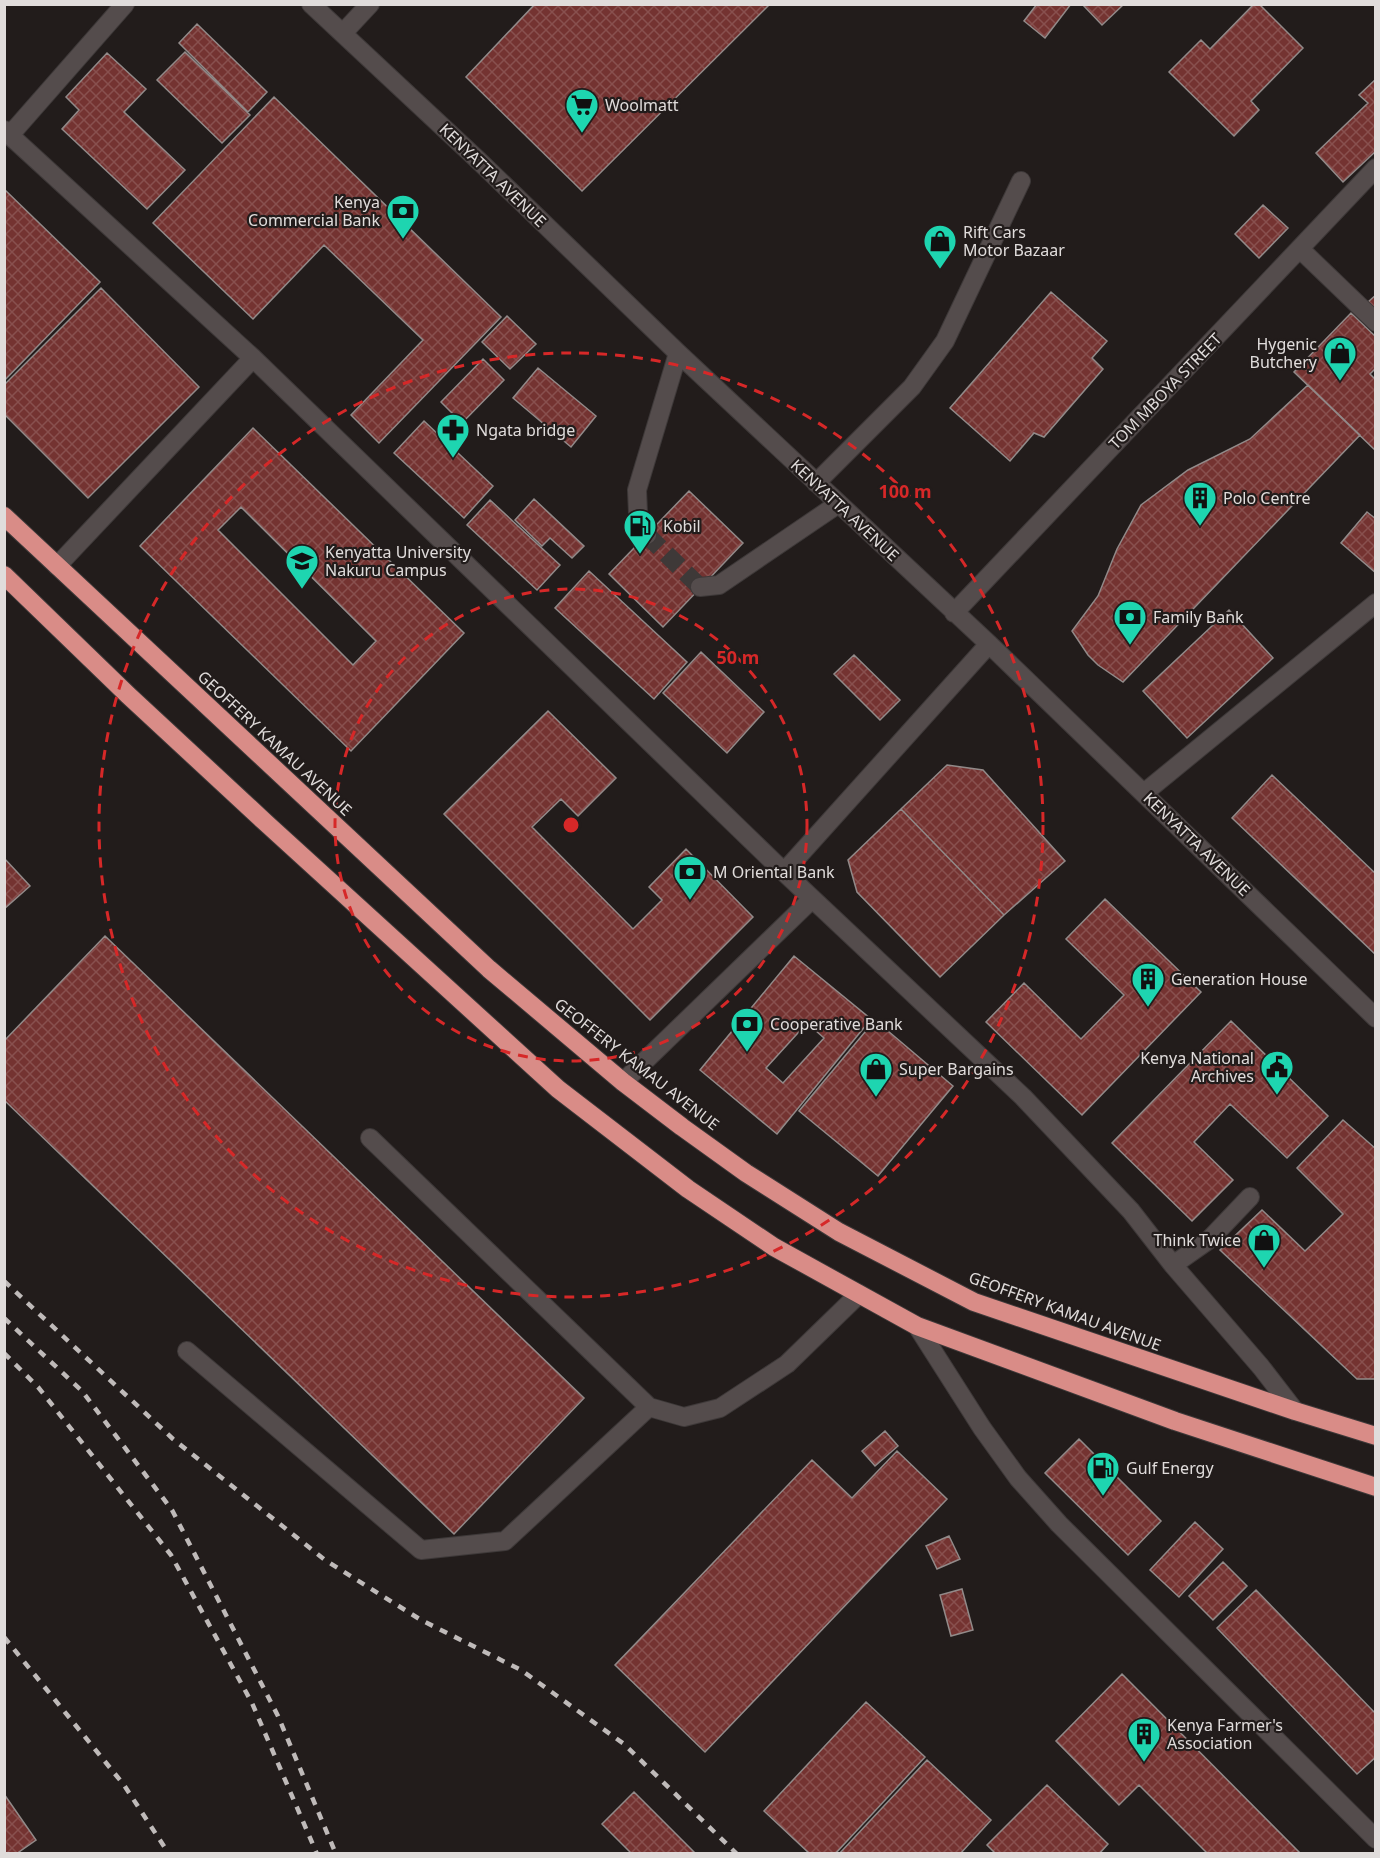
<svg xmlns="http://www.w3.org/2000/svg" width="1380" height="1858" viewBox="0 0 1380 1858" font-family="'Noto Sans',sans-serif">
<defs>
<pattern id="building-cross-hatch" width="8" height="8" patternUnits="userSpaceOnUse" patternTransform="scale(1.5)"><rect width="8" height="8" fill="#743331"/><path d="M0 0l8 8M0 8l8-8" fill="none" stroke="#88504e"/></pattern>
</defs>
<rect width="100%" height="100%" fill="#221c1b"/>
<path fill="url(#building-cross-hatch)" stroke="#928a89" stroke-width="1.5" fill-rule="evenodd" d="M535,4H770L582,191L466,77Z
M1037,4H1071L1045,38L1024,21Z
M1082,4H1124L1102,25Z
M1254,4H1259L1303,48L1251,101L1259,110L1234,136L1169,72L1201,40L1210,49Z
M197,24L267,92L248,112L179,43Z
M185,52L250,115L222,143L157,80Z
M107,53L146,89L124,112L185,170L147,209L62,129L79,110L66,97Z
M1376,79V151L1343,182L1316,153L1368,103L1359,95Z
M274,97L501,317L379,443L351,415L423,340L324,245L253,319L153,223Z
M4,189L100,282L4,381Z
M1263,205L1288,228L1259,258L1235,234Z
M101,288L199,387L88,498L4,414V385Z
M1051,292L1107,341L1092,358L1103,369L1044,437L1034,433L1010,461L950,408Z
M1376,295V311L1368,302Z
M1351,313L1376,337V368L1370,374L1376,380V451L1294,372Z
M507,316L536,344L510,369L482,342Z
M483,359L504,380L462,423L441,402Z
M538,368L596,416L571,447L513,398Z
M1308,385L1360,435L1123,682L1098,665L1088,655L1072,631L1098,596L1117,549L1141,505L1188,470L1250,439Z
M424,421L493,486L464,518L394,453Z
M253,428L464,633L351,751L140,546ZM241,507L376,641L353,665L218,530Z
M689,491L743,543L663,627L609,574Z
M534,499L584,546L572,558L550,538L542,546L515,520Z
M490,500L560,565L537,590L467,525Z
M1367,512L1376,519V573L1341,543Z
M589,571L687,662L654,699L555,608Z
M1229,610L1273,658L1187,738L1143,691Z
M701,652L764,712L727,753L663,693Z
M854,655L900,700L880,720L834,674Z
M548,711L616,778L578,816L561,799L532,827L633,929L662,900L649,887L686,849L753,917L650,1020L444,814Z
M947,765L983,770L1065,861L1004,915L901,809Z
M1272,775L1376,874V955L1232,818Z
M901,809L1004,915L940,977L857,892L848,860Z
M4,858L30,886L4,909Z
M1105,899L1201,992L1082,1115L986,1022L1024,983L1081,1039L1124,995L1066,939Z
M105,936L584,1398L454,1534L4,1100V1041Z
M794,956L871,1019L777,1134L700,1070ZM807,1023L824,1038L783,1083L766,1068Z
M875,1020L953,1086L878,1176L799,1111Z
M1231,1021L1328,1116L1287,1158L1230,1104L1194,1142L1233,1180L1192,1221L1112,1143Z
M1343,1120L1376,1149V1379H1357L1220,1250L1262,1210L1305,1251L1343,1214L1297,1168Z
M885,1431L898,1446L875,1466L862,1451Z
M1079,1439L1161,1521L1128,1555L1045,1473Z
M897,1451L947,1499L705,1752L615,1665L812,1460L852,1498Z
M1195,1522L1223,1549L1179,1597L1150,1570Z
M949,1536L960,1559L937,1569L926,1546Z
M1223,1562L1247,1586L1213,1620L1189,1596Z
M962,1589L973,1630L951,1636L940,1595Z
M1256,1590L1376,1714V1757L1357,1774L1217,1628Z
M1122,1674L1301,1854H1208L1139,1785L1119,1805L1056,1741Z
M866,1702L925,1757L835,1854H810L764,1811Z
M927,1760L991,1820L960,1854H839Z
M1047,1785L1108,1844L1099,1854H996L987,1845Z
M634,1792L696,1854H632L602,1824Z
M4,1794L36,1840L16,1854H6L4,1851Z"/>
<g fill="none" stroke-linecap="round" stroke-linejoin="round">
<path stroke="#3e3938" stroke-width="18" stroke-dasharray="18 9" stroke-linecap="butt" d="M647,535L700,587"/>
<g stroke="#3e3939" stroke-width="20">
<path id="minor" d="M311,4L478,160L678,353L989,644L1376,1018
M343,33L370,4
M4,130L253,358L784,872L1023,1097L1131,1211L1173,1265L1261,1367L1295,1411
M10,135L125,4
M1300,249L1376,322
M816,483L912,387L945,341L1021,181
M647,535L638,513L637,490L678,353
M57,566L253,358
M700,587L719,585L838,504
M954,613L1376,168
M1144,793L1376,603
M784,872L989,644
M623,1082L812,899
M370,1138L649,1407L684,1417L720,1408L787,1364L859,1294
M1173,1265L1210,1239L1250,1197
M917,1326L982,1428L1018,1478L1059,1524L1376,1839
M187,1351L421,1550L505,1541L649,1407"/>
</g>
<g stroke="#3e3939" stroke-width="20">
<path id="highway" d="M4,516L489,969L623,1082L682,1127L746,1173L839,1232L974,1302L1295,1411L1376,1436
M4,575L128,695L266,823L558,1089L688,1189L774,1247L917,1326L1175,1421L1376,1487"/>
</g>
<use href="#minor" stroke="#544c4c" stroke-width="18"/>
<use href="#highway" stroke="#d98c87" stroke-width="18"/>
<path stroke="#bfbab9" stroke-width="4.5" stroke-dasharray="8 8" stroke-linecap="butt" d="M4,1281L173,1439L325,1560L421,1620L521,1670L624,1744L737,1854
M4,1318L82,1391L172,1510L278,1716L336,1854
M4,1353L38,1387L171,1555L252,1703L317,1854
M4,1637L124,1785L169,1854"/>
</g>
<g fill="none" stroke="#d62828" stroke-width="3" stroke-dasharray="10 8">
<circle cx="571" cy="825" r="236"/>
<circle cx="571" cy="825" r="472"/>
</g>
<defs>
<g id="supermarket-pin" transform="scale(1.725)"><path d="M0 17L-7.5 6A9.5 9.5 0 1 1 7.5 6Z" fill="#1ed5b0" stroke="#221c1b"/><path d="M-6-5.5h2.5l.6 2H6L4.5 2H-2.5L-4.4-4H-6ZM-1.5 3.2a1.3 1.3 0 1 0 .1 0ZM3 3.2a1.3 1.3 0 1 0 .1 0Z" fill="#111"/></g>
<g id="bank-pin" transform="scale(1.725)"><path d="M0 17L-7.5 6A9.5 9.5 0 1 1 7.5 6Z" fill="#1ed5b0" stroke="#221c1b"/><path d="M-6-4H6V4H-6ZM0-2.3a2.3 2.3 0 1 0 0 4.6a2.3 2.3 0 1 0 0-4.6Z" fill="#111"/></g>
<g id="shop-pin" transform="scale(1.725)"><path d="M0 17L-7.5 6A9.5 9.5 0 1 1 7.5 6Z" fill="#1ed5b0" stroke="#221c1b"/><path d="M-5-2.5h2.3a2.7 3.5 0 0 1 5.4 0H5L5.5 6h-11ZM-1.5-2.5h3a1.5 2.3 0 0 0-3 0Z" fill="#111"/></g>
<g id="pharmacy-pin" transform="scale(1.725)"><path d="M0 17L-7.5 6A9.5 9.5 0 1 1 7.5 6Z" fill="#1ed5b0" stroke="#221c1b"/><path d="M-2-6h4v4h4v4h-4v4h-4v-4h-4v-4h4Z" fill="#111"/></g>
<g id="building-pin" transform="scale(1.725)"><path d="M0 17L-7.5 6A9.5 9.5 0 1 1 7.5 6Z" fill="#1ed5b0" stroke="#221c1b"/><path d="M-4-6H4V6H1V3H-1V6H-4ZM-2.5-4.3h1.7v1.8h-1.7ZM.8-4.3h1.7v1.8H.8ZM-2.5-1h1.7V.8h-1.7ZM.8-1h1.7V.8H.8Z" fill="#111"/></g>
<g id="fuel-pin" transform="scale(1.725)"><path d="M0 17L-7.5 6A9.5 9.5 0 1 1 7.5 6Z" fill="#1ed5b0" stroke="#221c1b"/><path d="M-5.5-6h7V0h2V4h1.3V-2.5L3-4.5l.8-.8L6-3V5H2.5V1h-1V6h-7ZM-4.2-4.7v3.2H.2V-4.7Z" fill="#111"/></g>
<g id="university-pin" transform="scale(1.725)"><path d="M0 17L-7.5 6A9.5 9.5 0 1 1 7.5 6Z" fill="#1ed5b0" stroke="#221c1b"/><path d="M0-5L7-2L0 1L-7-2ZM-4 1L0 2.5L4 1V4Q0 6-4 4Z" fill="#111"/></g>
<g id="civic-pin" transform="scale(1.725)"><path d="M0 17L-7.5 6A9.5 9.5 0 1 1 7.5 6Z" fill="#1ed5b0" stroke="#221c1b"/><path d="M-.6-6.5H3V-4.5H.6V-3L4-1V1h2V6H-6V1h2V-1L-.6-3ZM-1.2 2.5V6h2.4V2.5Z" fill="#111"/></g>
</defs>
<g fill-rule="evenodd">
<use href="#supermarket-pin" x="582" y="105"/>
<use href="#bank-pin" x="403" y="211"/>
<use href="#shop-pin" x="940" y="241"/>
<use href="#shop-pin" x="1340" y="353"/>
<use href="#pharmacy-pin" x="453" y="430"/>
<use href="#building-pin" x="1200" y="498"/>
<use href="#fuel-pin" x="640" y="526"/>
<use href="#university-pin" x="302" y="561"/>
<use href="#bank-pin" x="1130" y="617"/>
<use href="#bank-pin" x="690" y="872"/>
<use href="#building-pin" x="1148" y="979"/>
<use href="#bank-pin" x="747" y="1024"/>
<use href="#civic-pin" x="1277" y="1067"/>
<use href="#shop-pin" x="876" y="1069"/>
<use href="#shop-pin" x="1264" y="1240"/>
<use href="#fuel-pin" x="1103" y="1468"/>
<use href="#building-pin" x="1144" y="1734"/>
</g>
<g text-anchor="middle" dominant-baseline="central" stroke-width="4.5" stroke-linejoin="round" paint-order="stroke">
<g font-size="16" fill="#e0dcdb" stroke="#221c1b" text-anchor="start">
<text x="605" y="105">Woolmatt</text>
<text x="380" y="202" text-anchor="end">Kenya<tspan x="380" dy="18">Commercial Bank</tspan></text>
<text x="963" y="232">Rift Cars<tspan x="963" dy="18">Motor Bazaar</tspan></text>
<text x="1317" y="344" text-anchor="end">Hygenic<tspan x="1317" dy="18">Butchery</tspan></text>
<text x="476" y="430">Ngata bridge</text>
<text x="1223" y="498">Polo Centre</text>
<text x="663" y="526">Kobil</text>
<text x="325" y="552">Kenyatta University<tspan x="325" dy="18">Nakuru Campus</tspan></text>
<text x="1153" y="617">Family Bank</text>
<text x="713" y="872">M Oriental Bank</text>
<text x="1171" y="979">Generation House</text>
<text x="770" y="1024">Cooperative Bank</text>
<text x="1254" y="1058" text-anchor="end">Kenya National<tspan x="1254" dy="18">Archives</tspan></text>
<text x="899" y="1069">Super Bargains</text>
<text x="1241" y="1240" text-anchor="end">Think Twice</text>
<text x="1126" y="1468">Gulf Energy</text>
<text x="1167" y="1725">Kenya Farmer's<tspan x="1167" dy="18">Association</tspan></text>
</g>
<g font-size="16" fill="#e0dcdb" stroke="#221c1b">
<text transform="translate(493 175) rotate(44)">KENYATTA AVENUE</text>
<text transform="translate(1165 391) rotate(-46)">TOM MBOYA STREET</text>
<text transform="translate(845 510) rotate(43)">KENYATTA AVENUE</text>
<text transform="translate(275 743) rotate(43)">GEOFFERY KAMAU AVENUE</text>
<text transform="translate(1197 844) rotate(44)">KENYATTA AVENUE</text>
<text transform="translate(637 1064) rotate(38)">GEOFFERY KAMAU AVENUE</text>
<text transform="translate(1065 1311) rotate(20)">GEOFFERY KAMAU AVENUE</text>
</g>
</g>
<circle cx="571" cy="825" r="9" fill="#d62828" stroke="#221c1b" stroke-width="3"/>
<g font-size="18" text-anchor="middle" font-weight="bold" fill="#d62828" stroke="#221c1b" stroke-width="4.5" stroke-linejoin="round" paint-order="stroke">
<text x="905" y="498">100 m</text>
<text x="738" y="664">50 m</text>
</g>
<rect width="1380" height="1858" fill="none" stroke="#e0dcdb" stroke-width="12"/>
</svg>
